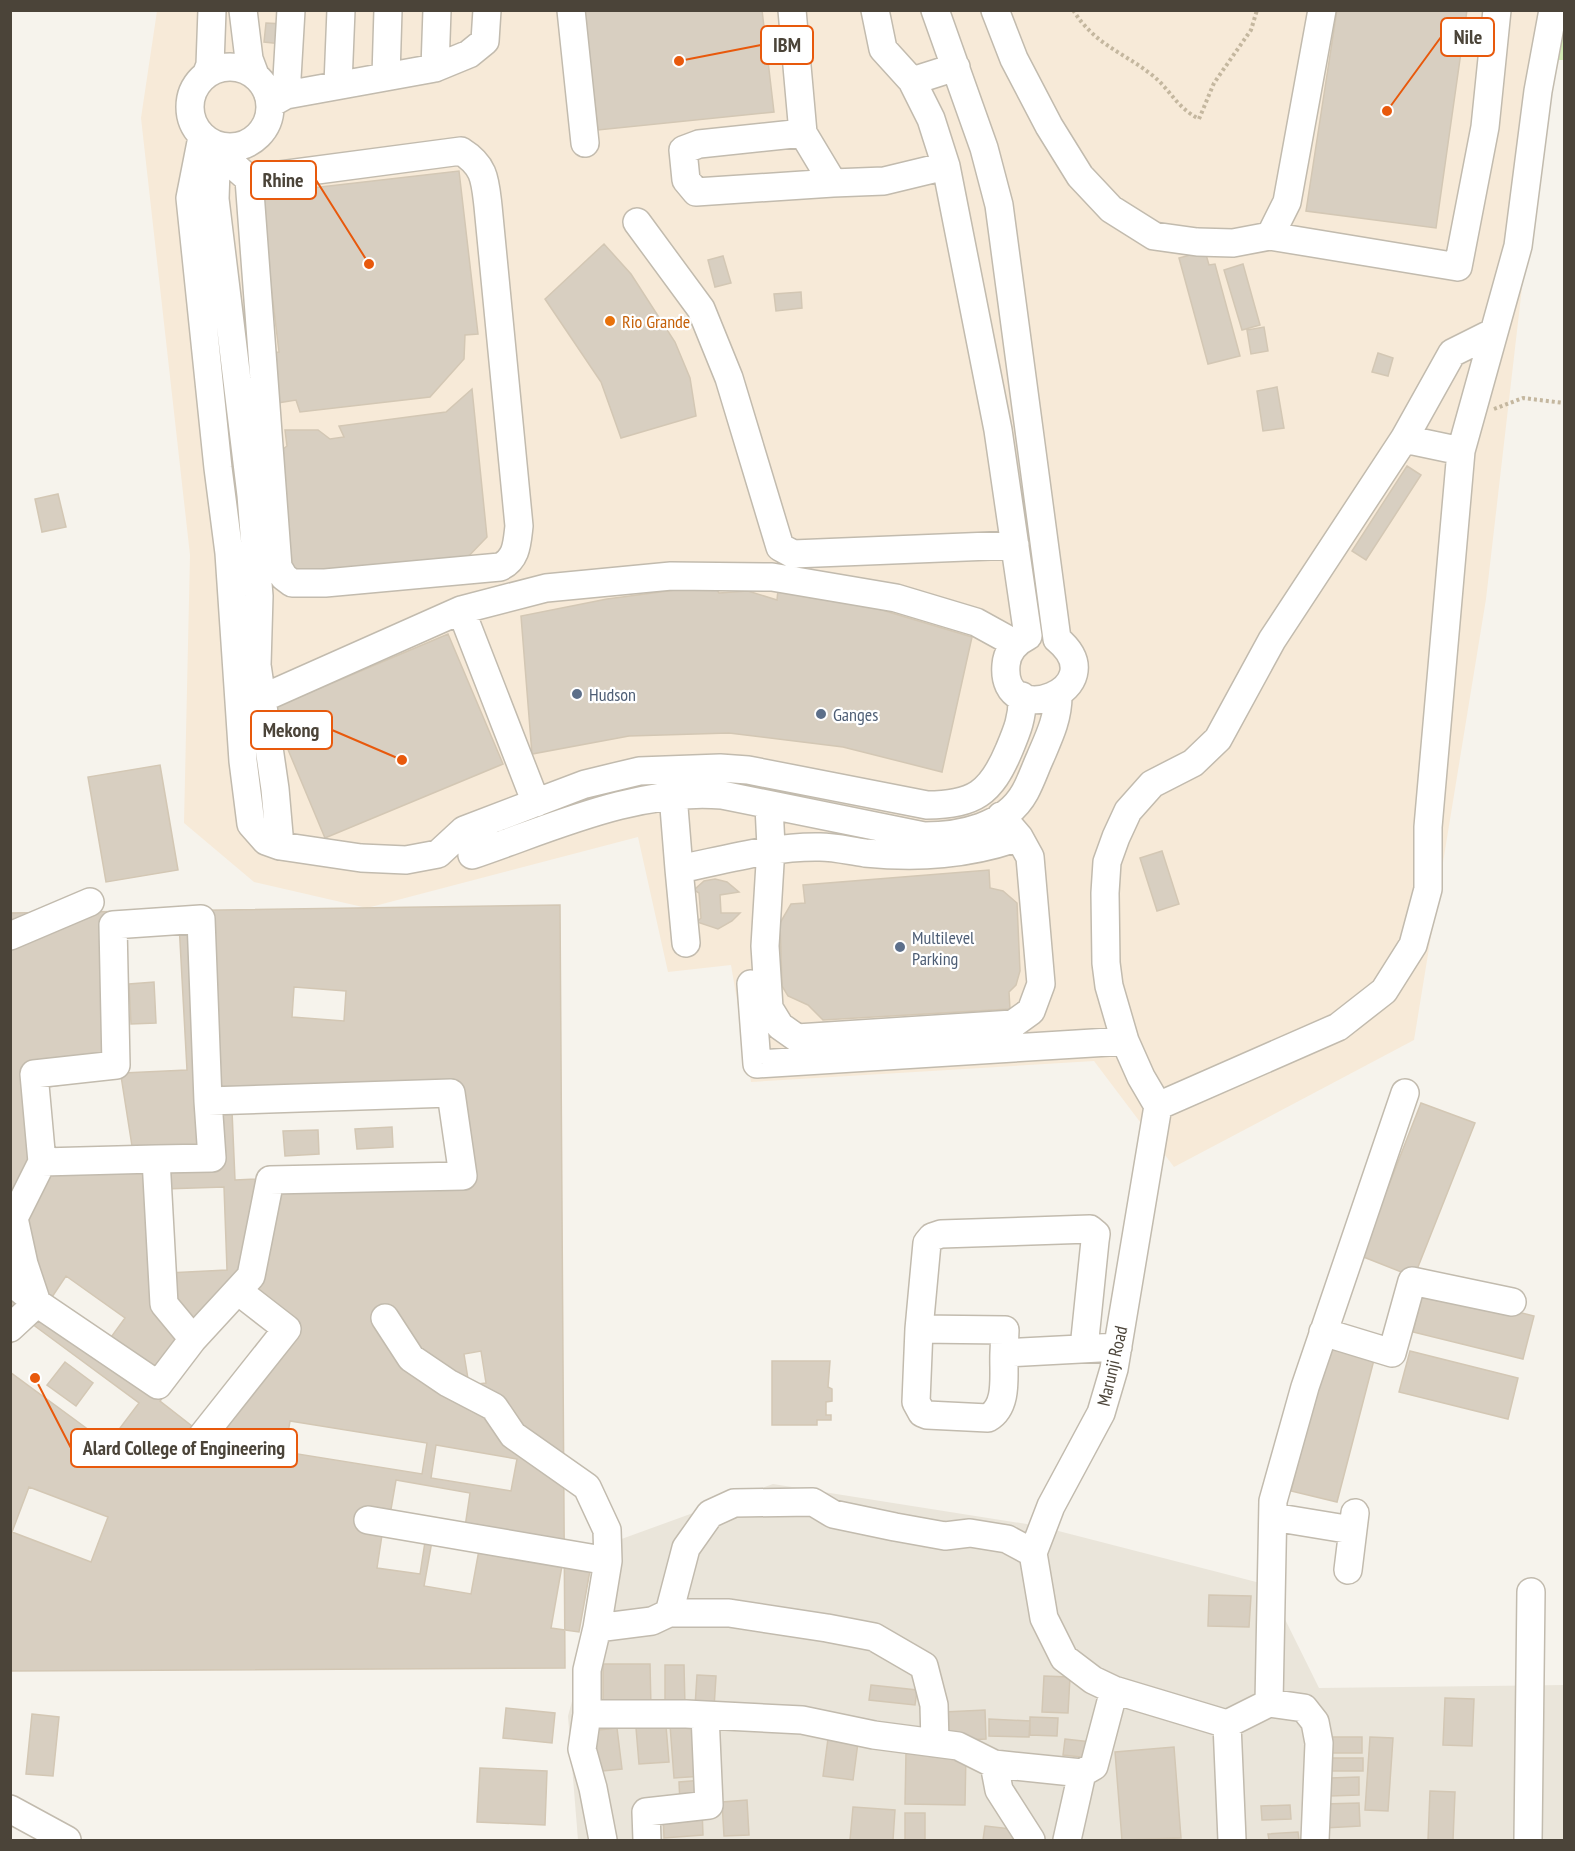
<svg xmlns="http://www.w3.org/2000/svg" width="1575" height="1851" viewBox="0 0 1575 1851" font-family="'PT Sans Narrow',sans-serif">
<rect width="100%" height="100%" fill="#f6f3ec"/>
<path fill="#eae5da" d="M773,1484L1039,1526L1268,1585L1319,1688L1564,1685V1840H578L568,1716L616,1541Z"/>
<path fill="#f7ead8" d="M157,11H1554L1486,599L1414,1040L1174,1167L1094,1061L751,1082L731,965L668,972L638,837L367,908L254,882L184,823L190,555L141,118Z"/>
<path fill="#d2eab5" d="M1564,11V60H1544Z"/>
<path fill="#d8cfc1" stroke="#d3c7b4" stroke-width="1.5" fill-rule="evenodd" d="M584,10H762L774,112L598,130Z
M1337,10H1467L1436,228L1306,211Z
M266,23L284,24L282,44L264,42Z
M459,171L478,334L465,335L464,359L430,397L300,412L296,400L271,404L272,353L279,352L260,194Z
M604,244L631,274L675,342L690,378L696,416L621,438L601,382L545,299Z
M1205,251L1209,265L1215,264L1240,356L1208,364L1179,258Z
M723,256L731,283L715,287L708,260Z
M1243,264L1260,325L1242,330L1224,270Z
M801,292L802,308L776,311L774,294Z
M1264,327L1268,351L1251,354L1247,330Z
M1378,353L1393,358L1388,376L1372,372Z
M1277,387L1284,428L1263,431L1257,391Z
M472,389L487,537L462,563L295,574L286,561L278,453L287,446L285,430H318L330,439L344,437L339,426L446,412Z
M1407,466L1421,475L1366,560L1352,551Z
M58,494L66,527L42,532L35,499Z
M713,585L719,593L748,591L777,600L778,590L872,607L972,637L942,772L843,747L729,733L629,736L532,754L521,616L607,599Z
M448,634L503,764L325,838L271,709Z
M160,765L178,870L106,882L88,777Z
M1162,851L1179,904L1157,911L1140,858Z
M989,870L990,888L1003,891L1017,903L1020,971L1016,985L1009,992L1010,1009L823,1020L808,1005L788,996L782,986L780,923L791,904L805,903L803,885Z
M715,879L727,882L739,892L720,895L721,913H740L732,921L718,929L697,922L701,918L699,893L694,890L704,881Z
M560,905L565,1668L10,1671V913Z
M179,923L187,1070L123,1073L115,926ZM154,982L156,1023L131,1024L129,984Z
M294,987L346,991L344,1021L292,1017Z
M121,1076L132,1146L52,1158L41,1088Z
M444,1100L448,1169L235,1180L232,1111ZM392,1127L393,1147L357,1149L355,1129ZM318,1130L319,1154L285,1156L283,1131Z
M1421,1103L1475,1123L1414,1277L1361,1256Z
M224,1187L227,1270L167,1273L164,1189Z
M66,1276L125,1318L104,1347L46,1306Z
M1424,1288L1534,1316L1523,1359L1413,1332Z
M239,1300L280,1333L201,1433L160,1401Z
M28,1321L139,1403L108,1444L10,1372V1345ZM65,1362L93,1383L76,1406L47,1385Z
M1329,1344L1375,1356L1337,1502L1291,1491Z
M481,1351L486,1383L469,1385L464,1354Z
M1410,1351L1518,1378L1508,1419L1399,1392Z
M772,1361H830L828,1387L832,1389V1401L826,1402V1415H831V1420H817V1425H772Z
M290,1421L427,1443L422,1474L285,1452Z
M436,1445L517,1459L511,1491L431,1478Z
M396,1480L470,1493L465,1527L390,1515Z
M29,1487L108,1517L91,1562L12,1532Z
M382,1535L425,1542L420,1574L377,1568Z
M432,1541L479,1550L471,1594L424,1586Z
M563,1560L591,1565L579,1632L551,1628Z
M1209,1595L1251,1596L1249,1627L1208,1626Z
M603,1664H650L651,1708L603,1709Z
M665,1665H684L685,1707H665Z
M697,1675L716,1676L714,1708L695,1707Z
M1044,1676L1070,1677L1068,1713L1042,1712Z
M871,1685L917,1690L915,1705L869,1700Z
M1445,1698L1474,1699L1472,1746L1443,1745Z
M506,1708L555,1713L552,1743L503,1738Z
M985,1710L986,1739L945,1741L944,1712Z
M32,1714L59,1717L53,1776L26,1774Z
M1030,1717L1058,1718L1057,1736L1030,1735Z
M989,1719L1030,1721L1029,1737L989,1736Z
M699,1723L703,1776L674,1778L670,1725Z
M666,1726L669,1762L639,1764L636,1728Z
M617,1728L622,1769L593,1772L589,1731Z
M829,1731L859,1735L853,1780L823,1776Z
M1329,1737H1362V1753H1329Z
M1370,1737L1393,1738L1388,1811L1365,1810Z
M1065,1739L1091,1742L1090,1758L1063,1755Z
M1174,1747L1181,1838L1122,1840L1115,1752Z
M906,1752H966L965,1805L905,1804Z
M1330,1758H1363V1771H1330Z
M480,1768L547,1771L545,1825L477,1822Z
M1359,1777V1795L1330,1796V1778Z
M703,1780L705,1801L680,1803L679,1782Z
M1430,1791L1455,1792L1453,1840H1428Z
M747,1800L749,1835L724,1836L722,1802Z
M1359,1803L1360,1826L1325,1828L1324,1804Z
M1290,1805L1291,1819L1262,1820L1261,1806Z
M853,1807L895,1810L893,1840H850Z
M702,1809L703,1835L664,1838L663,1811Z
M905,1813H925V1840H905Z
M985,1826L1021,1830L1020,1840H983Z
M1298,1832L1299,1840H1269L1268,1834Z"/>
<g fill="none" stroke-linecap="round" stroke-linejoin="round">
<g stroke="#c2bbae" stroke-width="30">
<path id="minor" d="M243,10L249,59L255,75
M571,10L585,143
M792,10L803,133L833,183L884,181L946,166
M875,10L883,49L912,81L931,119L946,166L998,430L1028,636C1016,642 1007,651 1006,665C1000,733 1117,689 1057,639L999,205L984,148L935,10
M995,10L1014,59L1049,126L1080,176L1111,209L1154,236L1197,242L1233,243L1270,236L1458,267L1485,127L1497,10
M190 107a40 40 0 1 1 80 0a40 40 0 1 1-80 0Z
M435,68L437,10
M206,75L210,65L212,10
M386,76L388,10
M912,81L956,67
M338,84L341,10
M286,95L291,10
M270,104L286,95L435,68L469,54L485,41L487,10
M803,133L699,144L683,150L686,180L696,192L833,183
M202,137L190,198L218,468L229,553L243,761L251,824L266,841L280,846L275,789L257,665L259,596L251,495L215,199L216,169L234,148
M224,157L249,179L278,567L284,577L292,583H325L500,567C517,559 517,543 519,526L488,206C485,180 485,166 461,151L249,179
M637,222L701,309L729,378L780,547L793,554L1015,545
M1270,236L1287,202L1322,10
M1404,439L1461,451
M245,706L461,610
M673,795L679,869
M536,803L461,610L546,588L671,576L772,577L896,598L976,622L1016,644
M769,806L771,847L765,946L769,1008L780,1026L797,1038L1013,1024L1031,1011L1041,984L1030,857L1019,837L1001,816
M280,846L361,858L406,860L438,854L464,830L585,784L639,771L720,768L748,770L927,805C974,805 991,793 1009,750C1017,731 1023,717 1022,696
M472,855C552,828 636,788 722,795L924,836C960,836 1006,827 1025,792C1031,781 1035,769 1040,758C1049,737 1058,719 1058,696
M10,936L90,902
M686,943L679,869C724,860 773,846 820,847C835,847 850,851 865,853C919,858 968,855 1019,837
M751,984L757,1064L1125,1041
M1158,1106L1338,1027L1384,991L1413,945L1428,889V827L1461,451L1518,246L1538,91L1553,10
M156,1159L212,1158L208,1101
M42,1162L156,1159L164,1304L193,1339
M10,1281L37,1303L158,1385L193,1339L251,1276L270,1180L463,1176L451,1093L208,1101L201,919L113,925L116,1065L34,1074L42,1162L14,1218L24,1264L37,1303
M385,1318L411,1358L448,1383L494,1407L513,1435L587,1487L607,1530L608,1561L597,1628L652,1621L669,1613L686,1548L710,1514L734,1503L813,1502L833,1514L895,1527L945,1536L970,1533L1007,1539L1033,1553
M10,1328L37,1303
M919,1329L916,1402L922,1413L927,1415L988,1418C1009,1406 1003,1374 1004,1353
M1323,1332L1392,1353L1412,1281L1512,1302
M1084,1348L1095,1241L1096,1234L1090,1229L941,1234L932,1237L927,1243L919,1329L1005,1330L1004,1353L1118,1347
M199,1440L287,1329L238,1291
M1273,1517L1352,1530
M368,1520L608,1561
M1348,1570L1355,1513
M669,1613H729L827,1628L874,1637L924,1666L934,1705L935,1743
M597,1628L587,1670V1714L582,1749L593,1788L603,1840
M1269,1703L1304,1708L1315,1722L1319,1743L1315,1840
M587,1714H686L802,1720L874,1735L958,1746L994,1764L1082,1773L1094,1766L1114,1690
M1227,1724L1269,1703L1273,1501L1305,1387L1405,1093
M994,1764L999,1790L1031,1840
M10,1809L67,1840
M647,1840L646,1812L709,1805L705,1715
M1067,1840L1082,1773
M1232,1840L1227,1724L1114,1690L1093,1680L1064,1658L1044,1618L1033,1553L1051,1506L1101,1413L1114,1369L1158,1106L1141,1077L1125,1041L1109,986L1106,963L1105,893L1107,862L1116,837L1128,811L1152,784L1193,763L1218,739L1272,640L1404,439L1452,353L1494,332
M1528,1840L1531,1592"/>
</g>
<path stroke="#c4b79f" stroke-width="4" stroke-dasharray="3 3" stroke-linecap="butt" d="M1073,10C1095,45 1123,52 1152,75C1171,90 1175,106 1199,119L1214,83L1251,30L1257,10
M1494,409L1523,398L1564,403"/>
<use href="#minor" stroke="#fff" stroke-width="27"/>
</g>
<circle fill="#e8710a" stroke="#fff" stroke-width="2" cx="610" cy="321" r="6"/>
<g fill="#5c6f8a" stroke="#fff" stroke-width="2">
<circle cx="577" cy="694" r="6"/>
<circle cx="821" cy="714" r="6"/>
<circle cx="900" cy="947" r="6"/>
</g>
<g text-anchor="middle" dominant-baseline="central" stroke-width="4.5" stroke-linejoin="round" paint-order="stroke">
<g font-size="18" fill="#c56008" stroke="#fff" text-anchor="start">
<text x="622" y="321">Rio Grande</text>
</g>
<g font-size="18" fill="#4e5e75" stroke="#fff" text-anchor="start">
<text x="589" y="694">Hudson</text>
<text x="833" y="714">Ganges</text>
<text x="912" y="937">Multilevel<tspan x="912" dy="21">Parking</tspan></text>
</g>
<g font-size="18" fill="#4b4439" stroke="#fff">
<text transform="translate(1112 1366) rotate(-77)">Marunji Road</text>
</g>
</g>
<path fill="none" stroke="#e8590c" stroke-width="2" d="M1387 111L1441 37M679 61L761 45M369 264L316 180M402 760L332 730M35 1378L71 1448"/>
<g fill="#e8590c" stroke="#fff" stroke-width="2">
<circle cx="1387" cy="111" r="6"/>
<circle cx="679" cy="61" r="6"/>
<circle cx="369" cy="264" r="6"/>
<circle cx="402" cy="760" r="6"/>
<circle cx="35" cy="1378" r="6"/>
</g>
<g fill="#fff" stroke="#e8590c" stroke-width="2">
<rect x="1441" y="18" width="53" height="38" rx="6"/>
<rect x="761" y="26" width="52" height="38" rx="6"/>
<rect x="251" y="161" width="65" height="38" rx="6"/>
<rect x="251" y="711" width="81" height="38" rx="6"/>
<rect x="71" y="1429" width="226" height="38" rx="6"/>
</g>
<g font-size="20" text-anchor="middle" font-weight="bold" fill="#4b4439">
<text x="1468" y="44">Nile</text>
<text x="787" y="52">IBM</text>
<text x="283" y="187">Rhine</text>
<text x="291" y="737">Mekong</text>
<text x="184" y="1455">Alard College of Engineering</text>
</g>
<rect width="1575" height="1851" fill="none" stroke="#4b4439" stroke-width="24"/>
</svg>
